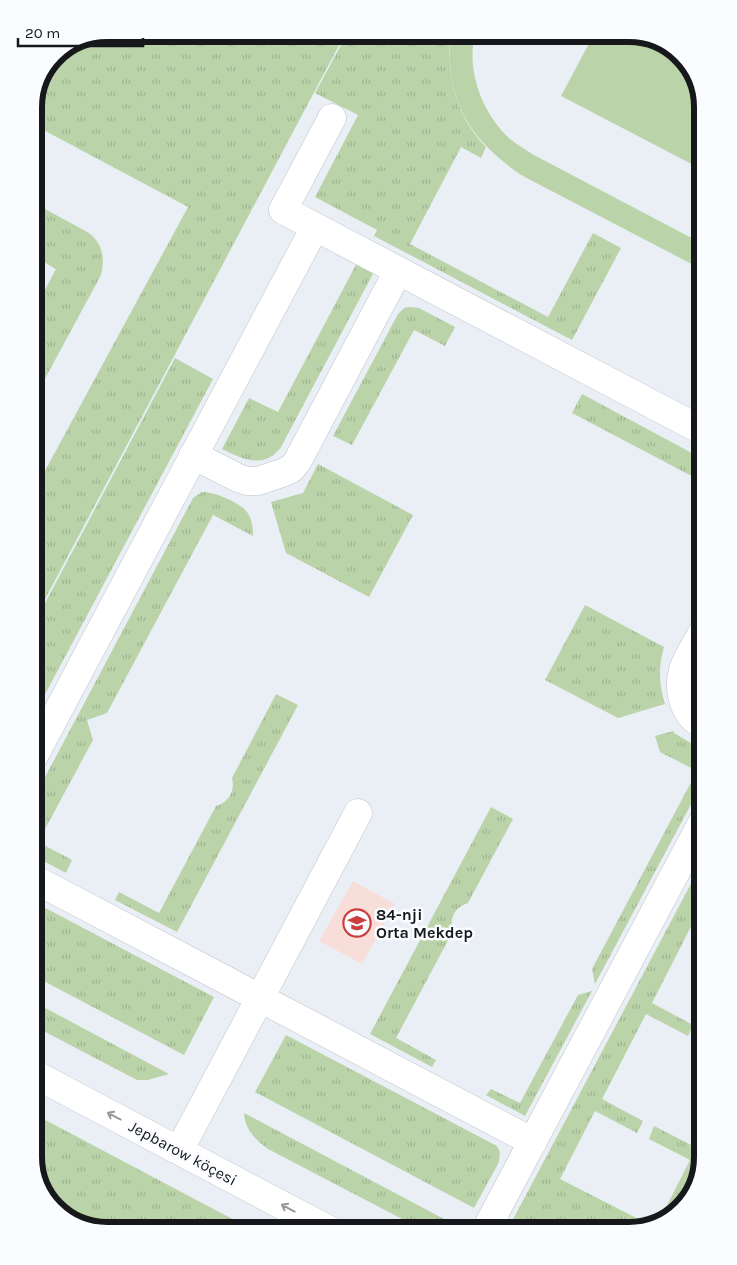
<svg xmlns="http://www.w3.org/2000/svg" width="737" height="1265" viewBox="0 0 737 1265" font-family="Karla,sans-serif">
<defs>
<pattern id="grass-tufts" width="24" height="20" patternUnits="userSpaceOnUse" patternTransform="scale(1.25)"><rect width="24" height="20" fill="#bbd3a9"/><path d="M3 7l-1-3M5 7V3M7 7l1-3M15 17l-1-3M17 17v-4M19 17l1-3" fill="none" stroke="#a0b491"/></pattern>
</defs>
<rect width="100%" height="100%" fill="#eaeff6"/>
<path fill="#f8ded9" d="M353,881L395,904L362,964L319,941Z"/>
<path fill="url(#grass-tufts)" d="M108,34H217L221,36L222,34H345L34,620V491L188,207L34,125V103L56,55Z
M347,34H450C447,77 455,115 486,147L481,158L461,147L410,244L548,317L593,233L621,248L572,340L374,236L377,230L315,197L358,115L315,93Z
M34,203L89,233C103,244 105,258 101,275L34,399V310L56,269L34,256Z
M358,261L375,270L281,447C264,470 242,459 222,449L249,398L278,412Z
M409,307L419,308L455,327L445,346L414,330L352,445L333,436L398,314L404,308Z
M175,358L213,379L34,715V624Z
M582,394L703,459V482L572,413Z
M318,464L413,515L369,597L286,553L271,502L303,493Z
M202,492C213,491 239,502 246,511C251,516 253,526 253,534V536L213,515L107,713L87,720L93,740L38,842L72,860L66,873L34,856V798L193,498Z
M585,605L664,647C658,668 659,684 665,704L618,718L545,680Z
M276,694L298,705L177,932L115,900L119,892L159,913L216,806C230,801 235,791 232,778Z
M673,731L674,733L703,750V782L595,984L592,969L697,771L660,752L655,736Z
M491,807L513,819L468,903C455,907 449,918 453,931L396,1038L436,1060L432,1067L370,1034Z
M703,861V903L652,1003L693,1025L688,1036L646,1014L602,1099L643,1121L637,1133L595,1111L560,1179L652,1226L629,1231H518L509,1227Z
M34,902L214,997L184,1055L34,976Z
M592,991L525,1116L486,1095L491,1089L520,1103L578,995Z
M34,1002L169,1074L148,1080H137L34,1026Z
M286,1035L497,1146L500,1152L499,1162L474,1208L255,1092Z
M244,1113L463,1229L460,1231H425L268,1149C255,1139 245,1130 244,1113Z
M34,1114L255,1231H103L67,1219L41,1190L34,1157Z
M654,1126L697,1148L703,1136V1158L691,1198L662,1224L657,1225L690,1160L649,1139Z"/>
<path fill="#bbd3a9" d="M450,34H475C466,70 482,114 510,139C516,144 525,149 532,154L703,244V270L521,175C467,137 446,101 450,34Z
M594,34H634L671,46L696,75L703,108V170L561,96Z"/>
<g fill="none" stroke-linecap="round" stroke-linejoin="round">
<g stroke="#bfc4ca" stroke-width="29">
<path id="minor" d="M332,118L283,210L703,431
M193,455L238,478L247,481H258L282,473L291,469L297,462L398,271
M703,725C684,715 677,691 683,670C687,657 697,643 703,631
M34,756L315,227
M34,879L533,1142
M34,1074L331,1231
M179,1151L358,813
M485,1231L703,821"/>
</g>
<use href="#minor" stroke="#fff" stroke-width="28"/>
</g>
<defs><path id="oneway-shaft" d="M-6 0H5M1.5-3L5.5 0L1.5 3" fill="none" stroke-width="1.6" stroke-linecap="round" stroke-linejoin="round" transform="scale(1.25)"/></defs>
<g stroke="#979798">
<use href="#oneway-shaft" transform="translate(114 1116) rotate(-152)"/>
<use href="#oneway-shaft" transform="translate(288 1208) rotate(-152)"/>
</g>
<defs>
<g id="school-ring" transform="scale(1.4375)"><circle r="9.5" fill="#fafcff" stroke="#cc3d3e" stroke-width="1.5"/><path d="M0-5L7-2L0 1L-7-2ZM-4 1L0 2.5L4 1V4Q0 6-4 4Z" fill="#cc3d3e"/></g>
</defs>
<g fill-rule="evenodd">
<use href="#school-ring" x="357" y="923"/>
</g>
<g text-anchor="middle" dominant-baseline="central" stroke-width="5" stroke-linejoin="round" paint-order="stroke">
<g font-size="16" font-weight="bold" fill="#17181b" stroke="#fafcff" text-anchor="start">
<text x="376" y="914">84-nji<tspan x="376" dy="18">Orta Mekdep</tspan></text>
</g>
<g font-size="16" fill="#17181b" stroke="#fafcff">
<text transform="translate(183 1153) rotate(28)">Jepbarow köçesi</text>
</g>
</g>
<path d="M0 0H737V1265H0ZM107 42H629A65 65 0 0 1 694 107V1157A65 65 0 0 1 629 1222H107A65 65 0 0 1 42 1157V107A65 65 0 0 1 107 42Z" fill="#fafcff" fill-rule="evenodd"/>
<path fill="none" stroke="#17181b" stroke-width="6" d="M107 42H629A65 65 0 0 1 694 107V1157A65 65 0 0 1 629 1222H107A65 65 0 0 1 42 1157V107A65 65 0 0 1 107 42Z"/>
<path d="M18 38v8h125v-8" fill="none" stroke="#17181b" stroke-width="2.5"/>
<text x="25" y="38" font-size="15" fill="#17181b" stroke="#fafcff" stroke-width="4" paint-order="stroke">20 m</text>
</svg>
